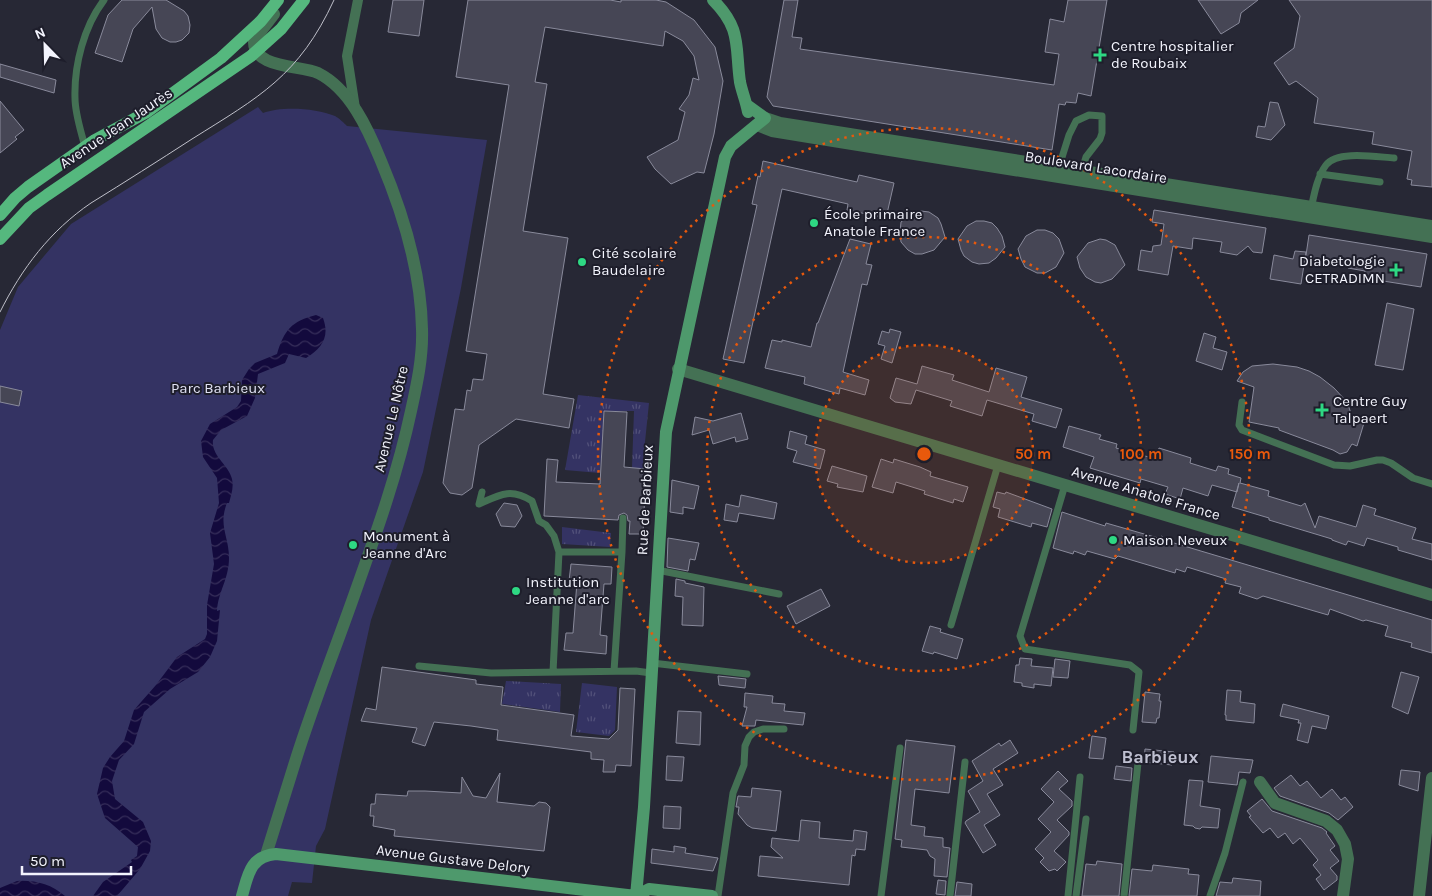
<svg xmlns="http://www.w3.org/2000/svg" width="1432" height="896" viewBox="0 0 1432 896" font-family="Karla,sans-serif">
<defs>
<pattern id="grass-tufts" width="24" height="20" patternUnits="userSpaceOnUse" patternTransform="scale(1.25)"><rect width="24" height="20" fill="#343363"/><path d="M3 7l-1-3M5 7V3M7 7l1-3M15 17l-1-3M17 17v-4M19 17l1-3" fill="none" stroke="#52517a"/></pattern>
<pattern id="water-waves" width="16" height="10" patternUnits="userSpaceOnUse" patternTransform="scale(1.25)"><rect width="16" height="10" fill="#130a3d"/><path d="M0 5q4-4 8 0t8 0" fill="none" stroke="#362e5a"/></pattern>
</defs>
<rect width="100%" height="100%" fill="#272835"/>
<path fill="url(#grass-tufts)" d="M578,395L649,403L643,461L646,469L632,468L634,411H604L600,473L565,470Z
M562,527L611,533L610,547L562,544Z
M506,681L561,684L560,712L502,704Z
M582,683L617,687L615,730L609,736L576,732Z"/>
<path fill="#343363" d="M258,107L263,113C281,106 316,108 335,116C339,118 344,123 347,126L487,140L461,288L423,472L371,620L325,829L316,846L312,883L292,882L288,896H0V330L18,287L71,224Z"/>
<path fill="url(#water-waves)" d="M316,315L323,318C330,337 322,348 306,358L289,354L285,363L258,374L255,398L247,416L221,430L213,440C211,456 229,465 232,479C234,488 231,495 229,503H227C218,526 229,536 229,558C229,579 218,592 217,611L220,610L217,641L210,657L198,672L170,689L144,712L134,744L119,760L112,781L115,799L143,822L151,841L150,851L140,869L117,896H93L103,882L132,862L131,860L137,856L138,847L105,818L97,794L103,768L110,757L124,741L134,710L156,685L177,657L205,639L207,634V605L214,564L210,533L219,503L217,478L203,457L201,441L210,424L237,407L241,401L242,380L249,369L255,363L277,354C284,330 292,321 316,315Z
M17,881C35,880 51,884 65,896H0V888Z"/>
<path fill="#464655" stroke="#898a9b" d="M122,0H166L184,11L188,16L190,25L189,33L182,40L176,42H170L162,38L156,29L152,7L133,29L122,62L95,53L108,15Z
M393,0H424L419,36L388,32Z
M468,0H610L621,2V0H656L666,2L694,20L715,47L723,81L714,134L704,173L697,172L671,184L655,169L647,157L678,140L685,112L679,109L689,95L693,78L699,80L694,56L683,41L665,31L663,46L545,27L535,82L547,84L523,231L568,238L543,394L574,399L569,428L516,419L479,445L472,488L462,495L450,493L443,483L455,409L464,410L467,390L471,391L473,379L483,380L487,354L466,351L509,85L456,77Z
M784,0H798L792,37L802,38L800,49L1054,85L1059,54L1045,52L1050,19L1064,22L1068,0H1107L1091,96L1078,93L1076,103L1066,102L1065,105L1059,104L1052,150L773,106L767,97Z
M1198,0H1258L1241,13L1239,23L1221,34Z
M1289,0H1432V187L1411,185L1412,180L1407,179L1412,151L1372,144L1374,132L1314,123L1318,98L1296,81L1289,85L1274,63L1294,48L1300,16Z
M0,64L56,80L54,93L0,77Z
M0,101L24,130L15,137L17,139L0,153Z
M1270,102L1278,103L1285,125L1271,140L1256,137L1258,126L1265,127Z
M763,161L857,182L859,175L894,183L886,218L847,210L848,204L782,189L744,363L723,359L757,205L752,204L758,176L760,177Z
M1154,210L1266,228L1262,253L1253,252L1248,246L1237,255L1220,252L1222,242L1193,238L1192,249L1173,246L1168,275L1138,270L1141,250L1152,252L1153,246L1161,245L1164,224L1152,222Z
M921,211L929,212L938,218L941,224L945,237L934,250L922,254H915L908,250L901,242L900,233L901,222L911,214Z
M976,221H984L992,223L997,228L1002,236L1005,247L996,258L989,263L979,264L972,262L964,256L961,250L958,239L967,226Z
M1037,230H1045L1053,233L1059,239L1064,253L1056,267L1045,273H1037L1025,267L1021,259L1018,249L1026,236Z
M1309,235L1427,254L1421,287L1364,278L1365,271L1348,268L1344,264L1321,260V265L1305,262Z
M850,239L871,244L866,264L872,265L867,285L862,284L843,372L869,380L865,395L840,388L839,394L804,384L805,377L765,368L772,340L782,342V340L811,347L817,323H818Z
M1100,239L1106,240L1115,245L1125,265L1112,279L1101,283L1095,282L1086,277L1080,268L1077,257L1088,243Z
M1295,251L1306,252L1301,284L1270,279L1274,255L1293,259Z
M1387,303L1414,309L1403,370L1375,365Z
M890,329L901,332L892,363L881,359L885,346L878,344L882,331L889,333Z
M1204,333L1216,337L1213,348L1227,352L1222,370L1196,361Z
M1273,364L1297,367L1309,371L1320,377L1334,388L1347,402L1353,419L1364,423L1357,446L1352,444L1347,452L1340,454L1333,450L1279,430V428L1249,422L1254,387L1237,381L1243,372L1252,366Z
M922,366L954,375L952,380L989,392L996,368L1027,377L1021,397L1062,409L1056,428L1032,421L1034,414L987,400L982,416L950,406L952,401L916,390L911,404L895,402L890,398L896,378L917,384Z
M0,386L22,391L19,406L0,402Z
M604,411L627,412L624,467L646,469L643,534H629L630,521H628L627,515L624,513L619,515L618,520L544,516L547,459L558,460L556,482L600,484Z
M741,413L748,439L736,442L735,437L713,444L709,430L692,435L695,417L713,421Z
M1069,426L1101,435L1099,439L1117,444L1116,448L1156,459L1159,448L1191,458L1190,463L1216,471L1218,466L1229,469L1228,474L1241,478L1240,483L1269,491L1268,496L1301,506L1305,503L1315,528L1319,516L1356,527L1363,505L1376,509L1374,515L1416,528L1412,539L1432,544V560L1398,550V547L1367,538L1364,546L1348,541L1346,545L1332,540V539L1269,520V518L1232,507L1239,483L1237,492L1212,485L1208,496L1183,488L1180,499L1165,494L1168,487L1141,479L1140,483L1090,468L1094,457L1063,447Z
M790,431L807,436L805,444L825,450L820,469L793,462L797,451L787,448Z
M881,459L893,463L894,459L920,467L931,472L930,476L968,487L963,502L954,499L953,503L924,494L925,491L896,482L893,493L872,487Z
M832,466L867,476L863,492L837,487L838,484L827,481Z
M672,480L699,486L694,509L683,507V514L670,512Z
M997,492L1005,494L1006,492L1052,509L1047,527L1032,523L1031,527L998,517L1000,509L993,507Z
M741,495L777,503L774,519L739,513L737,522L724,520L726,504L739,507Z
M504,503L517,505L522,516L515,527L501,526L496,514Z
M1062,512L1105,526L1106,523L1158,538L1162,536L1164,540L1432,620V653L1411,647L1412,643L1385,636L1388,626L1366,620L1363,621L1330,609L1328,615L1263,596L1257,599L1239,593L1241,587L1225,583L1226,579L1187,567L1185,572L1176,569L1175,573L1118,556L1115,559L1087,551L1085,555L1074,551L1073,554L1053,548Z
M668,538L699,543L695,560L690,559L688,571L667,567Z
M571,564L612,567L611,584H604L600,635L607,636L606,654L564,650L566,633H573L577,582L569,581Z
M676,579L685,581V583L704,587L703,626L682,625L683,597L675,596Z
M821,589L830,606L796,624L787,606Z
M930,626L941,629L940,632L963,639L957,659L934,652L933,654L922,651Z
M1020,658L1032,659L1031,666L1053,668L1051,686L1034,684V688L1022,686V683L1014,682L1016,665H1019Z
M1055,659L1070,661L1068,678L1053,677Z
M382,667L476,680V684L503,687L501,705L574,715L571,736L596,738L609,739L618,730L620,688L635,689L631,766L616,765L615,772H603L604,760L591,759V752L497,740L498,730L471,726L434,722L425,746L412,742L417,728L361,721L366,708L376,710Z
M1401,672L1419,677L1408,714L1392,707Z
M718,676L746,679L745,688L719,685Z
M1227,690L1241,691L1240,702L1255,704L1254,723L1226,720V715H1225Z
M1145,692L1160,694L1159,701H1161L1159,718H1157L1156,723L1142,722Z
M745,693L773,696L772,703L785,704L784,711L805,713L803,725L756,720L755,726H742L747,707H744Z
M1283,704L1329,716L1326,729L1312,726L1308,743L1297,740L1301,723H1298L1299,720L1280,716Z
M678,711L701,712L700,745L676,743Z
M1092,736L1106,738L1103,759L1089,758Z
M906,740L955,746L949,793L915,789L911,825L925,827L924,836L943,838V847L950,848L947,877L934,876L935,859L930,856L927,850L901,847L902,840L895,839Z
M1010,740L1018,753L993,769L1003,785L987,794L1000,815L984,825L996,845L983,853L965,823L966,821L980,812L968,791L983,781L972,761L999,743L1001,746Z
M1145,749L1174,752L1172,765L1144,762Z
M667,756L684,757L682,781L666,780Z
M1211,756L1231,758L1253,760L1250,773L1239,772L1237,785L1208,782Z
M1116,766L1132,768L1131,781L1114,779Z
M1401,770L1420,772L1418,791L1399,785Z
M1058,771L1068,781L1059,789L1072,801V806L1057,820L1069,832V835L1054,851L1066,862L1057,871L1055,869L1049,871L1040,862L1044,858L1035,849L1051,832L1038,819L1054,802L1041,789Z
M500,773L497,802L534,806L539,802L546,803L550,807L544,851L394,836L395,830L373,826L374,816H370L371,804H375L376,794L407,796L408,791H425L461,793L462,777L473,796L486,798Z
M1291,775L1300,786L1307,781L1321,798L1332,789L1341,800L1345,797L1353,807L1338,820L1329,813L1280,796L1274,788Z
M1189,780L1203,781L1200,806L1220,809L1218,828L1202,827L1200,829L1195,828L1193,826L1184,825Z
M752,788L781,791L776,831L752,828L747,825L738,814L739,807H736L738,796L751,797Z
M1262,799L1272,811L1322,828L1327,832L1326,833L1335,846L1330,850L1339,861L1330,868L1337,876V880L1324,890L1316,879L1321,875L1313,865L1318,860L1300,838L1293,844L1285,833L1278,838L1270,828L1263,833L1249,817L1251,816L1247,811Z
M664,806L681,807L680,829L663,828Z
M801,820L820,822L819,838L853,841L854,830L867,832L865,850L856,849L855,856L852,855L849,885L758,876L760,856L783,858L771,847L772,838L799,841Z
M674,846L686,848L685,853L718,858L713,871L651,863L652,849L674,852Z
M1097,861L1122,864L1119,896H1082L1086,864L1096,865Z
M1153,865L1189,869L1188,874L1199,875L1197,896H1129L1132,869L1152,871Z
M1233,878L1261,881L1260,896H1216L1220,882L1232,883Z
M938,880L946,881L945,895L936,894Z
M957,882L972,884L971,896H955Z"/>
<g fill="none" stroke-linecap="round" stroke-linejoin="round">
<path stroke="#447154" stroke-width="7" d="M85,147C81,131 75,114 75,98C74,65 84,26 104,0
M1058,170L1069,135L1076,121L1089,115L1102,116V133L1100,139L1086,157L1081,173
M1320,174L1380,182
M1311,209C1314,195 1317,177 1326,165C1337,150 1377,157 1394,158
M1242,402L1239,425L1242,430L1334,465L1350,466L1377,460H1383L1391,463L1413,478L1432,484
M1065,485L1020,636L1025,649L1130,665L1139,672L1133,730
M482,492L479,504C501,494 511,488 532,501L539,521L546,525L554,536L559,552
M622,552L623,518
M657,570L779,594
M951,625L998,465
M652,663L747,674
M419,666L491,673L636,671L651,673
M553,672L559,552H622L614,671
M718,896L733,793L744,765L745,746L749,737L754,732L763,729H784
M881,896L900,748
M950,896L965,762
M1068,896L1080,777
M1076,896L1086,819
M1124,896L1138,763
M1210,896L1225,853L1243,782"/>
<path stroke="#447154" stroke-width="10" d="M355,108L347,56L358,0"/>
<path stroke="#447154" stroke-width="12" d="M678,369L1432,595
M1260,782L1275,803L1326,821L1337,830L1345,844L1348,859L1343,896
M266,855C276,823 286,791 296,759C314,702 336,647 356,590C377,531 398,472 411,411C417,384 423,357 422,329C421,272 403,213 381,161C368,129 350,89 318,73C300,65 252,69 254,40L274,14
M1419,896L1432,778"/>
<path stroke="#447154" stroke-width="12" d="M765,118L780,123L1432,226
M757,125L772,131L821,139L1432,237"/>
<path stroke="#4e996c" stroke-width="12" d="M713,0C742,29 735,46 740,82C742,92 746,101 748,112
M242,896C248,875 250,856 276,854L636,896
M636,896L644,807L666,432L725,157L731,146L765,118L747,105
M636,896L649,889L712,896"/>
<path stroke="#55b87e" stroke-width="12" d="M0,215L15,198L28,187L95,140L147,112L221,58L261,21L278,0
M0,239L29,208L47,195L251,56L281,29L304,0"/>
<path stroke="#bfc0ca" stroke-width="1" d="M0,312C22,268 50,231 91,203C125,182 158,161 192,139C259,97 299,76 334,0"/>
</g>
<circle cx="924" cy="454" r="109" fill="#e8590c" fill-opacity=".12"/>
<g fill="none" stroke="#e8590c" stroke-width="2.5" stroke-dasharray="2.5 5">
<circle cx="924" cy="454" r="109"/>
<circle cx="924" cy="454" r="217"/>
<circle cx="924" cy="454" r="326"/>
</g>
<g fill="#2ed883" stroke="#1e1e2b" stroke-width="2">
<path d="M1097.5 47.5h5v5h5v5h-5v5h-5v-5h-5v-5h5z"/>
<circle cx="814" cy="223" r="5"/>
<circle cx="582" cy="262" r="5"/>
<path d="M1393.5 262.5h5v5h5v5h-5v5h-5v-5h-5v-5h5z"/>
<path d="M1319.5 402.5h5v5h5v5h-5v5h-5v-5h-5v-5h5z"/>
<circle cx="1113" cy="540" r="5"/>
<circle cx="353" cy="545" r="5"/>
<circle cx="516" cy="591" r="5"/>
</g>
<g text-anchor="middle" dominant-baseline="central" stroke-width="4" stroke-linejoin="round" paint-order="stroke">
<g font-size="15" fill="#f3f4fd" stroke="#1e1e2b" text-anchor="start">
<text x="1111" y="46">Centre hospitalier<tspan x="1111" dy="17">de Roubaix</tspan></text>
<text x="824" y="214">École primaire<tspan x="824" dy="17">Anatole France</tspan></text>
<text x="592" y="253">Cité scolaire<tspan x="592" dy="17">Baudelaire</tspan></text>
<text x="1385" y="261" text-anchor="end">Diabetologie<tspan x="1385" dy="17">CETRADIMN</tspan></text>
<text x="1333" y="401">Centre Guy<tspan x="1333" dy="17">Talpaert</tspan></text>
<text x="363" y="536">Monument à<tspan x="363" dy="17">Jeanne d'Arc</tspan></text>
<text x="1123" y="540">Maison Neveux</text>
<text x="526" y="582">Institution<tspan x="526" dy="17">Jeanne d'arc</tspan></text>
</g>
<g font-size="15" fill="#f3f4fd" stroke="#1e1e2b">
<text transform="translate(116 128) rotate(-34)">Avenue Jean Jaurès</text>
<text transform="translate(1096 167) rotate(9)">Boulevard Lacordaire</text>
<text transform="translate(391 419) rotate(-77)">Avenue Le Nôtre</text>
<text transform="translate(1146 493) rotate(17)">Avenue Anatole France</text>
<text transform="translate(645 500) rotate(-87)">Rue de Barbieux</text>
<text transform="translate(453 859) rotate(7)">Avenue Gustave Delory</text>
</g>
<g font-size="15" fill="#e0e1f3" stroke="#1e1e2b">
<text x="218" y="388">Parc Barbieux</text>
</g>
<g font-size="18" font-weight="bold" fill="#bfc0d1" stroke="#1e1e2b">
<text x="1160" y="757">Barbieux</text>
</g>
</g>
<circle cx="924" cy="454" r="8" fill="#e8590c" stroke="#1e1e2b" stroke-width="2.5"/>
<g font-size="15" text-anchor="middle" font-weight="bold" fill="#e8590c" stroke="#1e1e2b" stroke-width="4" stroke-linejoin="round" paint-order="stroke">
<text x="1033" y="459">50 m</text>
<text x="1141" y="459">100 m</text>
<text x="1250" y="459">150 m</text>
</g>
<g transform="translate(45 45) rotate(337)" stroke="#1e1e2b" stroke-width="4" paint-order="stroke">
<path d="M0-4L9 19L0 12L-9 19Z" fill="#f3f4fd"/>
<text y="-8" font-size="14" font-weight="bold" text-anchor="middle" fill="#f3f4fd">N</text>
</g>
<path d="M22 866v8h109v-8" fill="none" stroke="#f3f4fd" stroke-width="2.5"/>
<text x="30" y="866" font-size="15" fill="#f3f4fd" stroke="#1e1e2b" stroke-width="4" paint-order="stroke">50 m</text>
</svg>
